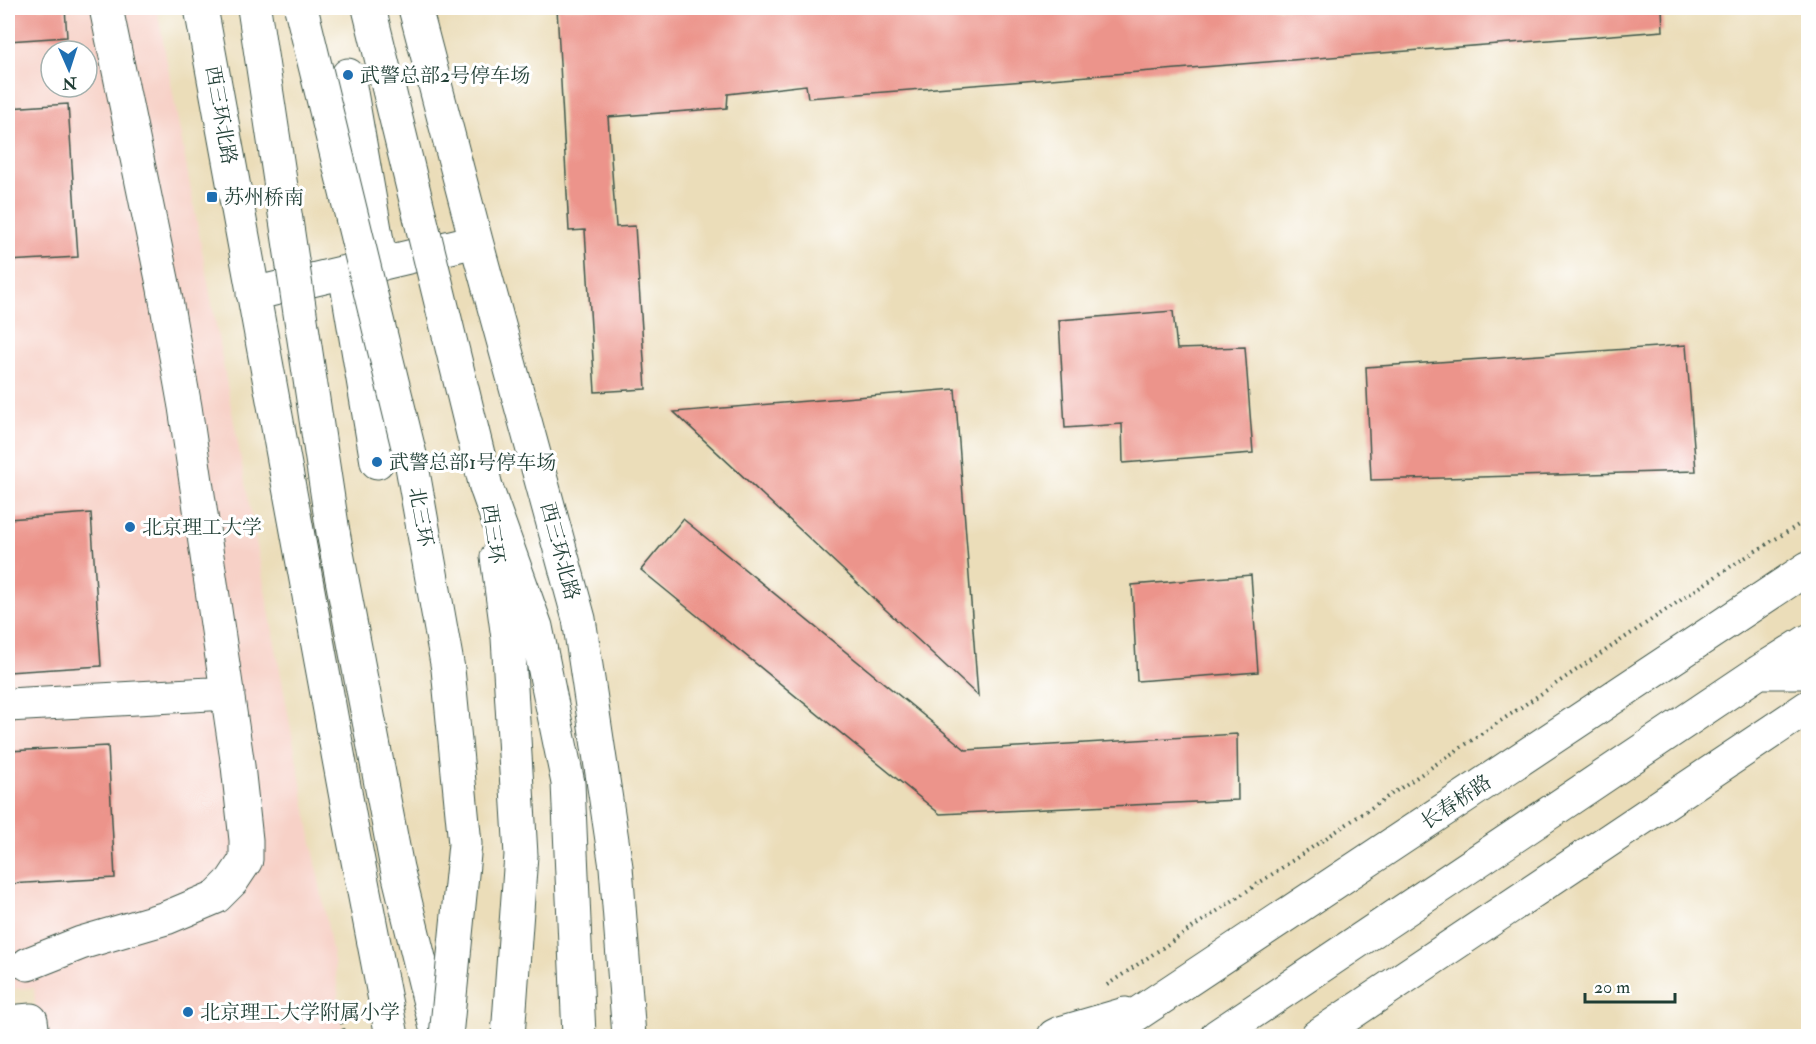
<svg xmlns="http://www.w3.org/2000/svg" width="1816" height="1044" viewBox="0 0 1816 1044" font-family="'IM FELL Double Pica','Noto Serif SC',serif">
<rect width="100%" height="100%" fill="#fff"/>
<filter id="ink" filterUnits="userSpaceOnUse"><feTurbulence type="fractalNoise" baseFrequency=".0167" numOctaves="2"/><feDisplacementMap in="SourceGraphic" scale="12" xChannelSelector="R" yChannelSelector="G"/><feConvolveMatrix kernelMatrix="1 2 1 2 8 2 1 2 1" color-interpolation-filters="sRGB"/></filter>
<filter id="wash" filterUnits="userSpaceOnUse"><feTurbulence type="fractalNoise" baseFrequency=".008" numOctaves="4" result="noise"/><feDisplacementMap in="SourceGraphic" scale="24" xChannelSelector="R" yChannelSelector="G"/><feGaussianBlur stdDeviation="1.35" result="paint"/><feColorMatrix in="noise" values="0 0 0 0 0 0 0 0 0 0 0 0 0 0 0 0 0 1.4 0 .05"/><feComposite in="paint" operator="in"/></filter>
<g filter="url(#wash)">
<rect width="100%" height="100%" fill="#ebddb9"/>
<path fill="#f7d1c7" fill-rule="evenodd" d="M8,8H157L335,966L343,1036H37L34,988L8,989ZM51,51H87V87H51Z"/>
<g id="blocks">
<path fill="#ec948b" d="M8,8H65L67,37L8,41Z
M557,8H1662L1663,31L808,98L806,85L728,94L727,108L608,117L616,227L635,226L646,389L595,392L585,230L569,231Z
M68,104L78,257L8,261V108Z
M1173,311L1177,349L1245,347L1253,453L1123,463L1122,424L1065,428L1059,320Z
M1686,345L1696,471L1371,480L1366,367Z
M955,389L978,696L674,412Z
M91,513L101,666L8,672V519Z
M683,519L966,750L1237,734L1238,800L940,814L641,570Z
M1251,575L1258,672L1137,681L1132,585Z
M108,746L115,878L8,884V751Z"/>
</g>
</g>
<g filter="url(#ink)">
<use href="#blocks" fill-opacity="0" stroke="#3e5548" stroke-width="1.5"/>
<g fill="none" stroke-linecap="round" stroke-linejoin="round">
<g stroke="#3e5548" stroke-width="35">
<path id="minor" d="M201,8L352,830L392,1036
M415,8L476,241L579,619L616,867L629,1036
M348,75L381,264
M345,273L377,462
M253,294L476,241
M8,705L228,693
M28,964L81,943L166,918L216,897L232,881L246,860V840L238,766L185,407L164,289L106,8
M8,1022L31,1020L33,1036
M1317,1036L1808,707"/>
</g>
<g stroke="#3e5548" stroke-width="35">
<path id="major" d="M1759,672H1808
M1054,1036L1060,1033L1125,1014
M1104,1036L1808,568
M1217,1036L1759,672L1808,641"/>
</g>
<g stroke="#3e5548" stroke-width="35">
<path id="highway" d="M486,487L536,627L568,783L579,1036
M333,532L397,868L438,1036
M497,557L508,638L521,855L508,1036"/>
</g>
<path stroke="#3e5548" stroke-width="4" stroke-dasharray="1.5 4.5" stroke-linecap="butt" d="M1107,985L1733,565L1808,519
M339,1011L345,1036"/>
<use href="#minor" stroke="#fff" stroke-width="33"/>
<use href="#major" stroke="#fff" stroke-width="33"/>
<use href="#highway" stroke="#fff" stroke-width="33"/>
<g stroke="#3e5548" stroke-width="35" stroke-linecap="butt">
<path id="highway-bridge" d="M254,8L333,532
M301,8L410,455L448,669L465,844L446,1036
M369,8L486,487"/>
</g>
<use href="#highway-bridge" stroke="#fff" stroke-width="33"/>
</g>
</g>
<g fill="#1f6fb2" stroke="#fff" stroke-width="2">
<circle cx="348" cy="75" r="6"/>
<rect x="206" y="191" width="12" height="12" rx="3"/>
<circle cx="377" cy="462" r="6"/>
<circle cx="130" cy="527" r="6"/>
<circle cx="188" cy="1012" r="6"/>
</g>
<g text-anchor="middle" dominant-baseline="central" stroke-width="6" stroke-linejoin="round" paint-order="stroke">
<g font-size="20" fill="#1f3d34" stroke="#fff" text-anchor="start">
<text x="360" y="75">武警总部2号停车场</text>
<text x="224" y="197">苏州桥南</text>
<text x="389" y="462">武警总部1号停车场</text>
<text x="142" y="527">北京理工大学</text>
<text x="200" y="1012">北京理工大学附属小学</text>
</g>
<g font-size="20" fill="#1f3d34" stroke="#fff">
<text transform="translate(221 115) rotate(80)">西三环北路</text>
<text transform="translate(421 517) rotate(80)">北三环</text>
<text transform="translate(493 534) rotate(82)">西三环</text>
<text transform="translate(560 551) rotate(75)">西三环北路</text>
<text transform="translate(1456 802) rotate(-34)">长春桥路</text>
</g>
</g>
<rect width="1816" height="1044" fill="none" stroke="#fff" stroke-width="30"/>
<g transform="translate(69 69) rotate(177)"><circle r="28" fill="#ffffff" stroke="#a5b1ae" stroke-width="1.5"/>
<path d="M0-4.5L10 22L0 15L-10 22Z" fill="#1f6fb2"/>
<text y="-9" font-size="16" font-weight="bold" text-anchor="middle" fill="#1f3d34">N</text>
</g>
<path d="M1585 993v9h90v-9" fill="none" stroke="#1f3d34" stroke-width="3"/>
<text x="1594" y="993" font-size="18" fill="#1f3d34" stroke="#ffffff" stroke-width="4.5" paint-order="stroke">20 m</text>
</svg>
